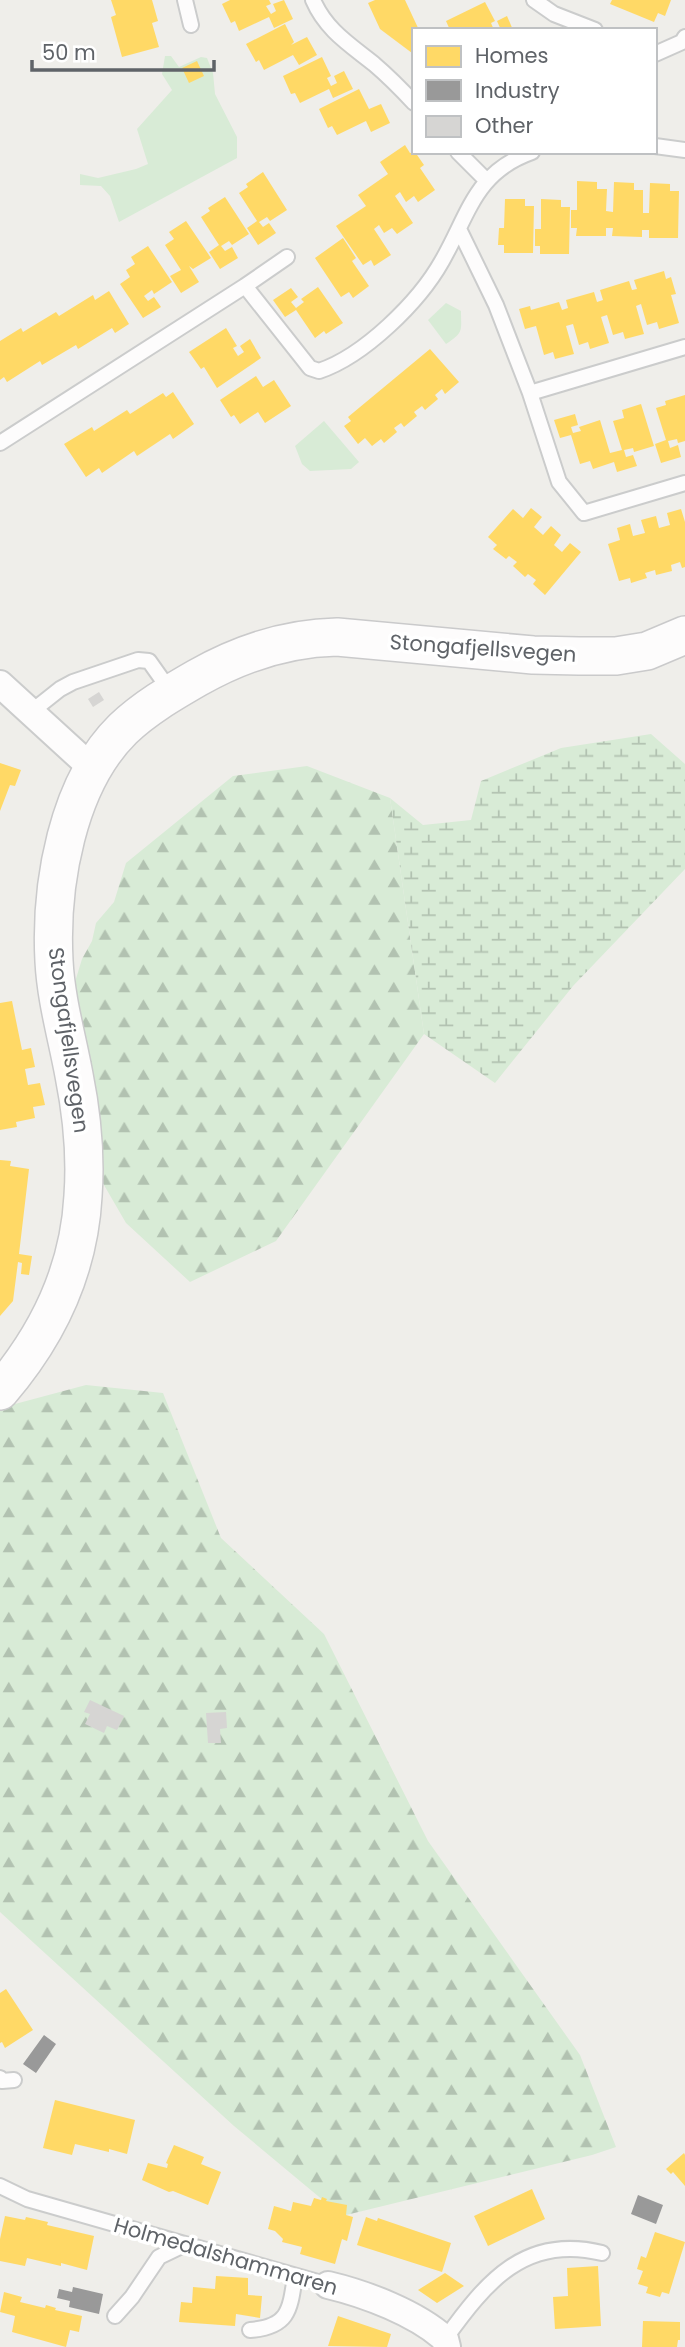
<svg xmlns="http://www.w3.org/2000/svg" width="685" height="2347" viewBox="0 0 685 2347" font-family="Poppins,sans-serif">
<defs>
<pattern id="forest-firs" width="22" height="20" patternUnits="userSpaceOnUse" patternTransform="scale(1.75)"><rect width="22" height="20" fill="#d8ebd6"/><path d="M5 1l3.5 6h-7zM16 11l3.5 6h-7z" fill="#b2c2b1"/></pattern>
<pattern id="wetland-marsh" width="20" height="14" patternUnits="userSpaceOnUse" patternTransform="scale(1.75)"><rect width="20" height="14" fill="#d8ebd6"/><path d="M1 5h8M5 5V1M11 12h8M15 12V8" fill="none" stroke="#b2c2b1"/></pattern>
</defs>
<rect width="100%" height="100%" fill="#efeeea"/>
<path fill="#d8ebd6" d="M165,56H171L179,67L201,57L207,58L213,73L215,94L237,137V158L119,222L110,196L101,186L80,185V174L98,178L136,169L148,164L137,129L172,90L162,74Z
M446,303L461,311C461,331 464,332 446,344L428,320Z
M324,421L359,462L351,469L310,471L302,464L295,446Z"/>
<path fill="url(#forest-firs)" d="M307,766L390,798L424,1034L276,1241L190,1282L126,1223L79,1142L71,995L82,959L92,941L96,923L114,902L126,863L233,776Z
M86,1385L163,1393L221,1538L324,1634L428,1841L580,2055L616,2147L592,2155L342,2216L234,2126L0,1912V1408Z"/>
<path fill="url(#wetland-marsh)" d="M651,734L685,764V869L573,986L495,1083L424,1034L390,798L423,825L471,820L481,781L561,748Z"/>
<path fill="#ffd966" d="M111,0H152L158,21L152,23L159,47L122,57L111,17L116,15Z
M230,0H269L271,4L266,6L271,14L276,11L273,4L284,0L293,19L274,28L269,17L239,31L235,21L231,23L222,4Z
M375,0H405L419,30H414V52L412,53L380,29L368,3Z
M612,0H671L665,16L658,13L654,22L610,4Z
M485,2L495,21L491,23L494,30H450L446,21Z
M507,16L513,30H501L497,21Z
M285,24L294,42L291,45L307,37L317,55L299,65L293,55L264,70L259,60L256,62L246,44Z
M322,57L331,76L327,78L331,86L337,83L334,76L344,71L353,89L333,98L329,89L300,103L295,93L291,94L283,76Z
M197,61L204,76L189,83L182,68Z
M359,89L369,109L381,104L390,123L371,132L366,121L337,135L332,126L328,128L319,109Z
M405,145L410,153L415,152L424,165L420,168L435,190L418,202L414,196L406,202L400,192L395,196L413,223L397,234L392,228L384,233L379,225L374,229L391,255L374,266L371,260L363,265L336,226L366,206L358,195L388,174L380,162Z
M263,172L287,210L270,221L267,217L259,222L263,227L269,223L276,233L258,245L247,228L257,221L239,193L248,187L246,184Z
M577,181L597,182V189H607L606,211L613,212L614,182L634,183V190H643V213H649L650,183L670,184V191H679L678,238H649V230H642V237L612,236L613,228H606V236H576L577,228H571V210H577Z
M225,197L249,234L232,245L229,241L221,246L225,251L232,247L238,258L220,269L209,252L219,245L201,217L210,211L208,208Z
M505,199H525V206H534L533,253H504V245H498L499,228H504Z
M541,199L561,200V207H570L569,254H540V246H535V229H541Z
M186,221L211,258L193,269L189,266L199,282L181,293L170,276L181,270L165,245L174,239L169,232Z
M343,238L356,258L352,261L369,286L353,298L349,292L341,297L315,258Z
M148,246L172,282L154,294L152,290L144,296L148,301L154,297L161,307L143,318L120,284L130,277L126,270L135,264L131,257Z
M664,271L666,279L671,277L676,294L671,295L679,323L659,329L657,322L647,325L641,304L636,306L644,334L625,339L623,332L613,335L607,315L601,317L609,343L590,349L588,342L579,345L573,324L566,326L574,354L555,359L553,352L544,355L536,326L525,329L519,309L530,306L531,310L559,302L562,310L568,308L566,300L594,292L597,302L603,300L600,290L629,281L632,290L637,289L634,280Z
M318,287L343,323L326,334L324,331L315,338L296,310L285,317L273,300L291,288L298,297L291,302L296,308L304,302L301,299Z
M109,291L129,324L115,333L112,328L78,349L76,345L42,365L40,361L7,382L4,377L0,380V341L21,328L23,332L56,312L59,316L93,295L95,300Z
M226,328L237,346L233,348L238,356L244,352L240,346L250,339L261,358L217,388L204,367L201,369L189,352Z
M430,349L459,382L445,394L442,389L435,395L438,399L425,410L422,406L414,412L417,416L404,427L401,423L394,428L397,432L384,443L381,439L372,446L365,438L358,444L344,426L351,421L348,417Z
M256,376L263,387L274,380L291,406L265,423L258,412L240,424L234,415L231,417L220,400Z
M173,392L194,424L173,439L170,434L137,456L134,451L102,473L99,468L86,477L64,444L92,427L94,431L127,410L130,414L163,393L166,397Z
M685,395V441L678,443L677,439L668,441L670,448L678,445L681,457L661,463L655,444L666,440L656,408L666,405L665,401Z
M641,404L654,446L634,452L633,448L624,450L626,457L633,455L637,466L617,472L614,462L593,469L590,461L580,464L571,435L560,438L554,420L575,414L578,425L571,427L573,433L581,431L579,427L600,420L610,453L622,450L613,421L624,418L622,410Z
M531,508L542,517L534,527L543,535L551,526L561,535L554,545L562,552L570,543L581,552L545,595L533,584L536,580L528,574L525,577L513,566L517,562L509,556L506,559L493,549L497,545L488,537L513,509L523,518Z
M681,509L685,522V567L682,568L680,562L671,565L672,571L656,575L655,570L645,573L647,578L631,583L630,578L619,581L608,544L620,540L617,528L630,524L633,536L645,533L641,520L656,516L659,528L670,525L667,513Z
M0,763L21,770L15,786L10,785L0,811Z
M12,1001L22,1050L31,1048L35,1067L25,1069L28,1085L40,1083L45,1105L33,1107L35,1118L16,1122L17,1127L0,1130V1003Z
M0,1160L11,1161L10,1166L29,1169L19,1254L32,1256L29,1275L21,1274L22,1263L18,1262L13,1301L0,1316Z
M6,1989L33,2030L5,2048L2,2042L0,2043V1993Z
M55,2100L135,2120L127,2154L109,2149V2152L75,2144L72,2155L43,2148Z
M174,2145L204,2157L201,2164L221,2172L208,2205L173,2191L169,2192L142,2180L148,2163L167,2168L168,2164L166,2163Z
M684,2153L685,2155V2186L673,2172L671,2174L666,2169Z
M532,2189L545,2219L488,2246L474,2216Z
M322,2197L327,2199L326,2201L347,2205L346,2215L353,2217L347,2241L342,2239L335,2264L300,2254L302,2247L282,2242L283,2239L275,2231L268,2229L274,2206L291,2211L293,2202L311,2206L314,2198L321,2200Z
M5,2216L25,2220L26,2217L48,2222L47,2225L94,2236L87,2270L61,2263V2266L27,2258L25,2266L0,2261V2239Z
M366,2217L377,2221L378,2218L451,2243L442,2272L357,2245Z
M655,2232L685,2242L669,2294L662,2292L660,2297L646,2293L648,2287L638,2284L643,2271L637,2269L641,2256L646,2258Z
M598,2266L601,2326L555,2329L553,2297L568,2296L567,2268Z
M445,2273L464,2286L437,2303L418,2290Z
M216,2276L248,2278V2295L262,2296L260,2318L236,2314L235,2326L179,2322L181,2302L192,2303L193,2287L215,2289Z
M4,2292L22,2297L20,2302L45,2308L46,2305L56,2308L55,2310L82,2316L79,2332L70,2330L66,2347L12,2332L15,2316L0,2312Z
M338,2316L391,2334L387,2347L328,2346Z
M643,2321L680,2322V2340H678L677,2347H642Z"/>
<path fill="#999" d="M44,2035L56,2044L36,2073L23,2064Z
M638,2195L663,2205L656,2224L631,2214Z
M73,2287L103,2294L99,2314L69,2307L70,2301L57,2298L59,2289L72,2292Z"/>
<path fill="#d6d5d3" d="M99,692L104,700L93,707L88,699Z
M90,1700L124,1716L117,1730L107,1726L104,1733L85,1724L90,1714L84,1712Z
M226,1712L227,1728L220,1729L221,1743H208L206,1713Z"/>
<g fill="none" stroke-linecap="round" stroke-linejoin="round">
<g stroke="#cbcccc" stroke-width="18">
<path id="lane" d="M185,0L191,25
M313,0C326,30 349,44 374,64C388,76 401,89 414,103
M534,0L554,14L595,30
M655,54L682,42L685,37
M655,146L685,150
M458,152L486,180
M459,229L496,305L530,393L559,482L584,513L685,483
M245,286L287,257
M530,393L685,347
M0,443L245,286L310,368L319,371C364,356 419,302 442,261C469,214 475,172 532,152
M31,712L60,689L73,682L138,660L149,661L171,692
M0,2078L2,2081L14,2080
M0,2186L27,2199L328,2285
M115,2316L132,2297L159,2257L184,2245
M250,2330C289,2327 290,2310 295,2276
M445,2339C486,2282 525,2234 602,2253"/>
</g>
<g stroke="#cbcccc" stroke-width="30">
<path id="street" d="M0,684L93,769
M328,2285C366,2294 416,2313 445,2339L447,2347"/>
</g>
<g stroke="#cacacb" stroke-width="40">
<path id="secondary" d="M0,1391C48,1335 79,1271 83,1196C86,1155 82,1115 74,1075C67,1037 56,1000 54,961C50,885 67,784 123,729C145,708 171,693 197,678C241,653 286,638 337,637L533,655L579,656H616L647,651L685,635"/>
</g>
<use href="#lane" stroke="#fdfcfc" stroke-width="14"/>
<use href="#street" stroke="#fdfcfc" stroke-width="26"/>
<use href="#secondary" stroke="#fdfcfc" stroke-width="37"/>
</g>
<g text-anchor="middle" dominant-baseline="central" stroke-width="7" stroke-linejoin="round" paint-order="stroke">
<g font-size="21" fill="#5f6368" stroke="#fff">
<text transform="translate(483 648) rotate(4)">Stongafjellsvegen</text>
<text transform="translate(69 1040) rotate(82)">Stongafjellsvegen</text>
<text transform="translate(226 2256) rotate(16)">Holmedalshammaren</text>
</g>
</g>
<rect x="412" y="28" width="245" height="126" fill="#ffffff" stroke="#bfc1c3" stroke-width="2"/>
<rect x="426" y="46" width="35" height="21" fill="#ffd966" stroke="#bfc1c3" stroke-width="2"/>
<text x="475" y="63" font-size="21" fill="#5f6368">Homes</text>
<rect x="426" y="80" width="35" height="21" fill="#999999" stroke="#bfc1c3" stroke-width="2"/>
<text x="475" y="98" font-size="21" fill="#5f6368">Industry</text>
<rect x="426" y="116" width="35" height="21" fill="#d6d5d3" stroke="#bfc1c3" stroke-width="2"/>
<text x="475" y="133" font-size="21" fill="#5f6368">Other</text>
<path d="M32 60v10h182v-10" fill="none" stroke="#5f6368" stroke-width="3.5"/>
<text x="42" y="60" font-size="21" fill="#5f6368" stroke="#ffffff" stroke-width="5" paint-order="stroke">50 m</text>
</svg>
